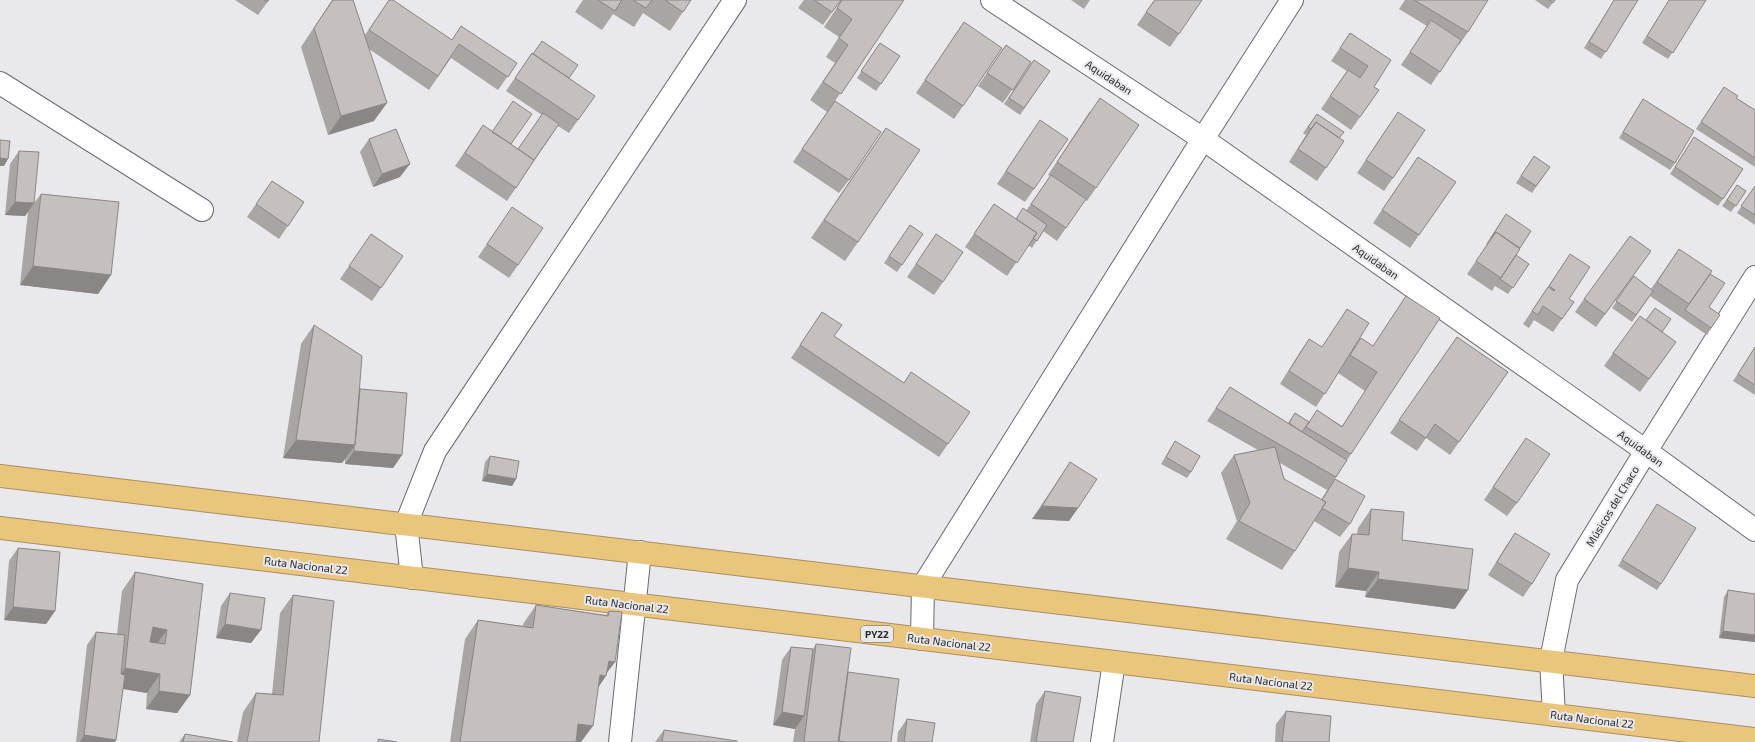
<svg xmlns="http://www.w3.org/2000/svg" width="1755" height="742" viewBox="0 0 1755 742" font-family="'Exo 2',sans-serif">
<rect width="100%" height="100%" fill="#e9e9ed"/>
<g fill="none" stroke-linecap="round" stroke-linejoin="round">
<g stroke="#6a6a6e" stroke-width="24">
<path id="minor" d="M992,0L1203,139L1646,451L1755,530
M0,83L202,210
M412,578L406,524L435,451L735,0
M922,639L923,586L1203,139L1292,0
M1554,715L1551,660L1567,580L1646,451L1755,277
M620,742L640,552
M1102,742L1114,662"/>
</g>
<g stroke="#a88f61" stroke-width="24">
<path id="highway" d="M0,476L1755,686
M0,528L1755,739"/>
</g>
<use href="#minor" stroke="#fff" stroke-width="22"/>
<use href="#highway" stroke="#eac57c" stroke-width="22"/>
</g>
<path fill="#a9a5a3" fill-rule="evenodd" d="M235,0H269L258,15Z
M332,0H353L365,35L389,0L452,40L517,63L498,90L451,58L429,90L369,49L374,121L328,135L301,47Z
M583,0H691L670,31L643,13L634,27L613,14L602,30L575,12Z
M804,0H841L823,25L798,8Z
M842,0H904L835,101L849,180L839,193L793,162L827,112L810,100L835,63L826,57L839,37L824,27Z
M1071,0H1090L1084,9Z
M1154,0L1179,34L1170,47L1137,25Z
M1405,0H1488L1468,32L1459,45L1458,44L1431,85L1401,65L1427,26L1399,9Z
M1535,0H1555L1548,9Z
M1614,0H1638L1601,59L1584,48Z
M1669,0H1706L1668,59L1642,43Z
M1350,33L1391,60L1374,87L1379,90L1351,130L1321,109L1347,71L1331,61Z
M955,35L963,106L954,119L916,93Z
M880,43L900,56L876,91L857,78Z
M1006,45L1031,62L1003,103L978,86Z
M532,53L595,96L569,133L558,126L507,201L455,166L483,125L518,149L542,115L506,91Z
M1034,60L1050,71L1020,115L1004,104Z
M1724,87L1736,98L1755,110V167L1696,129Z
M1643,99L1675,163L1670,170L1619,138Z
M1090,111L1096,188L1087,201L1085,200L1057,241L1043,231L1032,248L1028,245L1007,276L965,247L994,204L1016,219L1026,211L1050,176L1048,175Z
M1317,114L1339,138L1344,141L1317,181L1289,162L1306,135L1303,133Z
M1389,125L1393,178L1384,191L1357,173Z
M886,128L858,242L845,261L811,238Z
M1031,133L1034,189L1025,202L997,184Z
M1694,137L1743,169L1718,206L1670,174Z
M369,139L400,177L373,187L360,152Z
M19,151L34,203L41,194L111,275L98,294L20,285L28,212L25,216L5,215L10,164Z
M1534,156L1550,167L1532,193L1516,183Z
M1418,157L1456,182L1410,248L1373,223Z
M272,181L304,202L279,239L247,217Z
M1737,185L1746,191L1731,212L1722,206Z
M1755,186V225L1737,213Z
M1506,214L1520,248L1516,255L1529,264L1508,294L1495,286L1492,291L1467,274L1487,245L1486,244Z
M503,220L518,265L509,278L478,257Z
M910,225L923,234L897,272L884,263Z
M371,234L403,256L372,301L340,279Z
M936,234L943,282L934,295L907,277Z
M1679,249L1710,274L1709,307L1720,315L1707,335L1650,296L1632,322L1612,308L1634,276L1651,289Z
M1651,251L1596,327L1575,312L1584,299Z
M1570,254L1569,299L1574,302L1553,332L1534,320L1529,328L1523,324Z
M1406,296L1351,454L1335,479L1350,524L1340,537L1314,521L1295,551L1282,570L1226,539L1237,521L1221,473L1234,455L1258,450L1207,421L1230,387L1288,423L1295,413L1309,422L1317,410L1342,426L1365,391L1338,373L1316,407L1280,384L1300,352L1309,339L1322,347L1347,309L1355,346H1373ZM1280,463L1327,490L1321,500L1284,479Z
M822,312L834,336L904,383L970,412L939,457L791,358Z
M314,325L360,389L402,455L393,468L345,464V459L342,463L283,458L301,344Z
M1662,332L1667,355L1640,392L1604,366L1613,353Z
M1457,337L1508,372L1450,455L1426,438L1417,451L1390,433Z
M1755,347V395L1733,381Z
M1175,441L1191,472L1187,478L1161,464Z
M1517,451V503L1507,516L1484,500Z
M490,456L516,479L512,486L482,481L485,462Z
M1070,462L1078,508L1069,521L1032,519Z
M1657,504L1661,584L1657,590L1618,566Z
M1371,509L1455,609L1365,597L1366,591L1335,587L1339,552L1352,534H1357L1358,528Z
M1515,533L1532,584L1523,597L1488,575L1506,546Z
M18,548L55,611L46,624L4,620L9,561Z
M135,572L203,584L190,695L177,713L146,709L147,693L123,689L115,742H76L87,645L96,632L117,634L122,591Z
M1728,590L1755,594V642L1719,638L1724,597Z
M230,593L261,630L251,643L216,638L221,606Z
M293,595L319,742H237L243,712L256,693L272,694L280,613Z
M536,605L606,615L609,611L615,662L607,673L598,688L581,742H450L465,639L478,620L523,626V624Z
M816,644L848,672L891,742H793L795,729L773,725L782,660L791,647L813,649Z
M1045,691L1073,742H1030L1036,704Z
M1286,711L1329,742H1275L1276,724Z
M907,719L932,742H897L898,732Z
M664,730L737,742H655Z
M185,734L233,742H179Z"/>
<path fill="#8a8685" d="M387,103L374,121L328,135L341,116Z
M0,158L8,159L4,166H0Z
M410,164L400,177L373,187L382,174Z
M15,202L34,203L25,216L5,215Z
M33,266L111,275L98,294L20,285Z
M296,440L355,445L342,463L283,458Z
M354,451L402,455L393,468L345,464Z
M487,474L516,479L512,486L482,481Z
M1042,506L1078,508L1069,521L1032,519Z
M1348,568L1379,572L1366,591L1335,587Z
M1378,579L1468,590L1455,609L1365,597Z
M13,607L55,611L46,624L4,620Z
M225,624L261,630L251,643L216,638Z
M153,627L167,630L154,648L140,646Z
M1723,631L1755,635V642L1719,638Z
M609,661L615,662L604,676H606L593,695L587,694Z
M125,668L160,674L147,693L112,687Z
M159,691L190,695L177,713L146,709Z
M782,712L804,716L795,729L773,725Z
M578,724L593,726L581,742H565Z
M84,735L116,740L115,742H80Z"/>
<path fill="#c5c0be" stroke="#8a8685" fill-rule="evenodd" d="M264,0H269L267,2Z
M333,0H353L387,103L341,116L314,28Z
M389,0H393L452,40L461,26L517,63L508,77L459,44L438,76L369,30Z
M598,0H622L615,11Z
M633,0H652L646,8Z
M665,0H691L683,12Z
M814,0H841L832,12Z
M842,0H904L841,94L823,82L848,45L839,38L852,19L837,8Z
M1155,0H1202L1179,34L1146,12Z
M1414,0H1488L1468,32Z
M1549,0H1555L1553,3Z
M1614,0H1638L1606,52L1589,42Z
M1669,0H1706L1673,53L1647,36Z
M1431,20L1461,40L1440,72L1410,52Z
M964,22L1002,48L963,106L925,80Z
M1350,33L1391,60L1374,87L1379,90L1360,117L1330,96L1348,70L1360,78L1368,66L1340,48Z
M542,41L578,65L569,78L533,54Z
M880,43L900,56L881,84L861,71Z
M1006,45L1031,62L1013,90L987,73Z
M532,53L595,96L578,120L515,78Z
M1034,60L1050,71L1024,108L1009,98Z
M1724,87L1738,96L1736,98L1755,110V158L1701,122Z
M1100,98L1139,125L1096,188L1057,162Z
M1643,99L1694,131L1675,163L1623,132Z
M513,101L532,114L511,144L492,132Z
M835,101L881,132L849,180L802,149Z
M1398,112L1425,130L1393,178L1366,160Z
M543,113L559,124L534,160L518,149Z
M1317,114L1344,132L1339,138L1316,122L1311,129L1308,127Z
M1040,120L1068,139L1034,189L1006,171Z
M1316,122L1344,141L1326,168L1298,149Z
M483,125L534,160L516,188L465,153Z
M886,128L920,150L858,242L824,220Z
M396,129L410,164L382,174L369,139Z
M1694,137L1743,169L1723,199L1675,167Z
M0,140L10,141L8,159L0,158Z
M19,151L39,152L34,203L15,202Z
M1534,156L1550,167L1536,186L1521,176Z
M1418,157L1456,182L1419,235L1382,210Z
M1051,175L1086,199L1066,228L1031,204Z
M272,181L304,202L288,226L256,204Z
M1737,185L1746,191L1736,206L1727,200Z
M1755,186V215L1741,206Z
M41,194L119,202L111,275L33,266Z
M994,204L1037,233L1017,263L974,234Z
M512,207L543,228L518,265L487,244Z
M1023,208L1047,225L1037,241L1033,238L1037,233L1016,219Z
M1506,214L1531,231L1520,248L1496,232L1491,238Z
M910,225L923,234L902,265L889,256Z
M1496,232L1520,249L1501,278L1476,261Z
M371,234L403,256L381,288L349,266Z
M936,234L963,252L943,282L916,264Z
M1630,236L1651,251L1605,314L1584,299Z
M1679,249L1712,271L1689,304L1657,282Z
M1570,254L1590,267L1569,299L1574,302L1562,319L1543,306L1538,315L1532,311L1548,287L1554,291L1555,290L1549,286Z
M1516,255L1529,264L1513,288L1500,279Z
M1710,274L1725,283L1709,307L1720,315L1711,328L1685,310Z
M1634,276L1653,291L1636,315L1616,301Z
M1406,296L1440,318L1351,454L1306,427L1317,410L1342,427L1377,372L1350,355L1361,338L1373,346Z
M1655,308L1671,319L1662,332L1646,320Z
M1347,309L1369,323L1325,394L1289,371L1309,339L1322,347Z
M822,312L842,325L834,336L904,383L911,372L970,412L948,444L800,345Z
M1640,316L1676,342L1649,379L1613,353Z
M314,325L362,356L355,445L296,440Z
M1457,337L1508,372L1459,442L1435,424L1426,438L1399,420Z
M1755,347V385L1738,374Z
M1230,387L1347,460L1336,477L1216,408Z
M360,389L407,393L402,455L354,451V446L355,445Z
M1295,413L1309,422L1302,432L1289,423Z
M1526,438L1550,454L1517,503L1493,487Z
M1175,441L1200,456L1191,472L1166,457Z
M1275,447L1284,479L1326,502L1295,551L1239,521L1250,503L1234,455Z
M490,456L519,461L516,479L487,474Z
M1070,462L1097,479L1078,508L1042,506Z
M1335,479L1365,496L1350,524L1322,508L1326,502L1322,500Z
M1657,504L1696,528L1661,584L1622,560Z
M1371,509L1404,512L1402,540L1473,549L1468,590L1378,579L1379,572L1348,568L1352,534L1369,535Z
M1515,533L1550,554L1532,584L1497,562Z
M18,548L60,552L55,611L13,607Z
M135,572L203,584L190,695L159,691L160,674L125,668ZM153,627L167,630L165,644L150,642Z
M1728,590L1755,594V635L1723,631Z
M230,593L265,598L261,630L225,624Z
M293,595L334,601L319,742H247L256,693L283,695Z
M536,605L608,616L609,611L622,612L615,662L609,661L606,676L600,675L593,726L578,724L576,742H460L478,620L533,628Z
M96,632L125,635L121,674L125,675L116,740L84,735Z
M816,644L851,648L838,742H804Z
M791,647L813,649L804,716L782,712Z
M848,672L899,679L891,742H846L839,741Z
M1045,691L1081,697L1073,742H1036Z
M1286,711L1331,716L1329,742H1282Z
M907,719L935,723L932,742H904Z
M664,730L737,741V742H662Z
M185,734L233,742H183Z
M378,739L397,742H378Z"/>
<g text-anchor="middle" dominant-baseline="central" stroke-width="4" stroke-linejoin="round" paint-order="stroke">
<rect fill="#e9e9ed" stroke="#656567" stroke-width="1" x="861" y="626" width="32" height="16" rx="3"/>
<g font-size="10" font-weight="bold" fill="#2c2c2e">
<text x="877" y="634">PY22</text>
</g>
<g font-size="11" fill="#2c2c2e" stroke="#e9e9ed">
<text transform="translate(1109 77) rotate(33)">Aquidaban</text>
<text transform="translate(1376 261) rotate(35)">Aquidaban</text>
<text transform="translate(1641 448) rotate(36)">Aquidaban</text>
<text transform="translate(1612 506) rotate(-59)">Músicos del Chaco</text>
<text transform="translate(306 565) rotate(7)">Ruta Nacional 22</text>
<text transform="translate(627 604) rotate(7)">Ruta Nacional 22</text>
<text transform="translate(949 642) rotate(7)">Ruta Nacional 22</text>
<text transform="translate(1271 681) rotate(7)">Ruta Nacional 22</text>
<text transform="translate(1592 719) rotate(7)">Ruta Nacional 22</text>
</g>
</g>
</svg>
